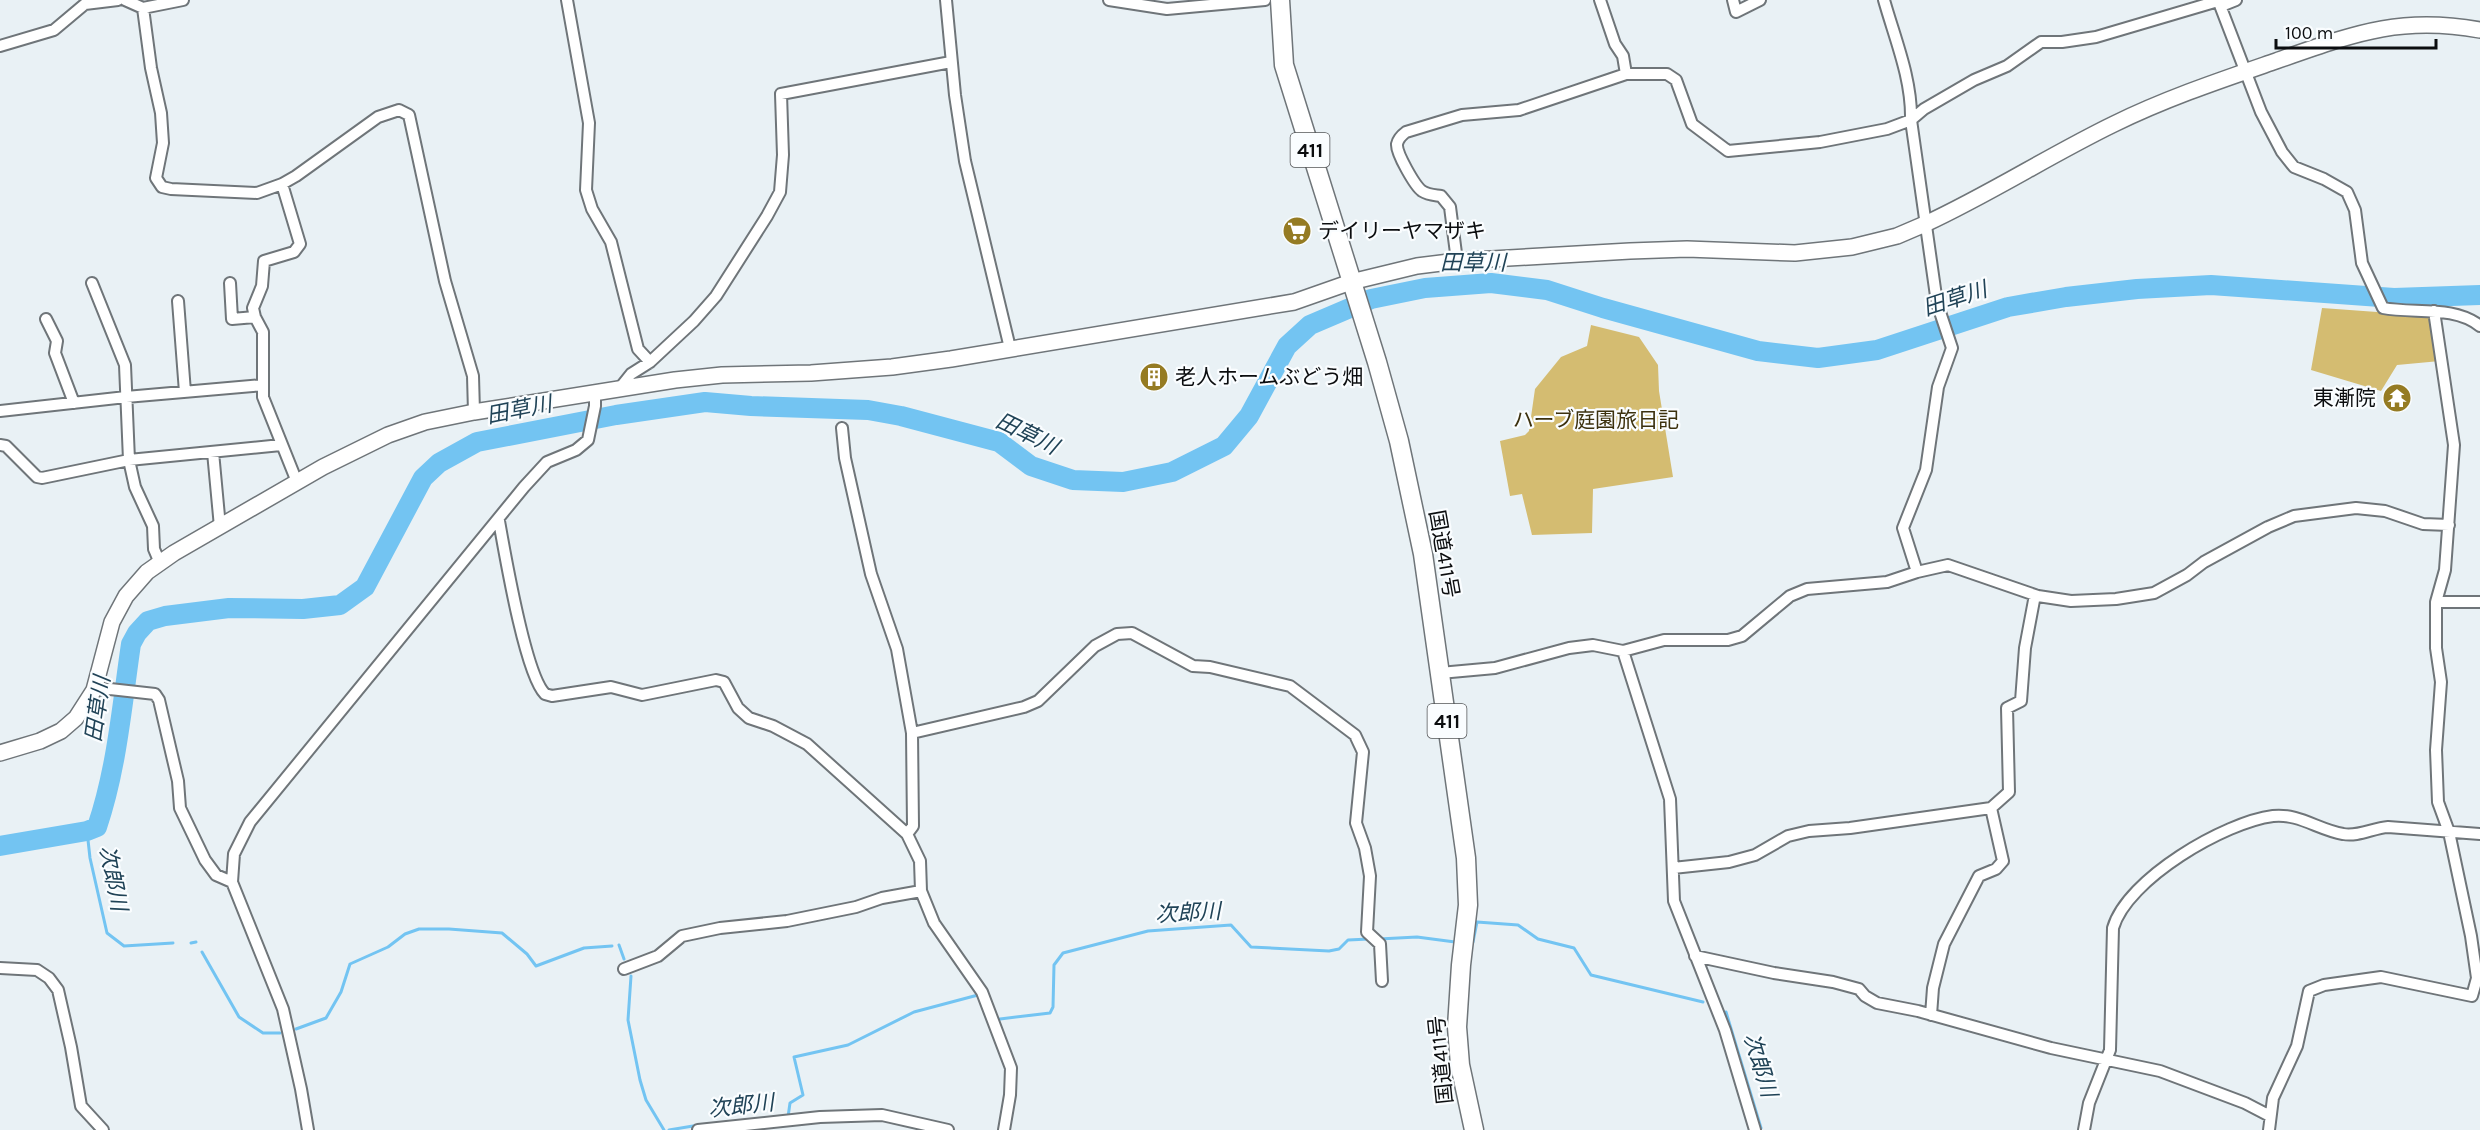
<svg xmlns="http://www.w3.org/2000/svg" width="2480" height="1130" viewBox="0 0 2480 1130" font-family="Karla,'Noto Sans JP',sans-serif">
<rect width="100%" height="100%" fill="#e9f1f5"/>
<path fill="#d4bc71" d="M2322,308L2377,312L2383,308L2434,311L2440,361L2397,365L2381,391L2311,370Z
M1591,325L1639,337L1658,365L1659,391L1673,477L1593,489L1592,533L1532,535L1522,494L1510,496L1500,441L1525,435L1529,431L1535,389L1561,357L1587,346Z"/>
<g fill="none" stroke-linecap="round" stroke-linejoin="round">
<path stroke="#73c4f2" stroke-width="3" d="M87,831L90,858L107,933L124,946L173,943
M1379,939L1417,937L1455,942
M1473,942L1477,922L1518,925L1538,939L1574,948L1591,975L1703,1002
M191,943L196,942
M619,945L624,959
M202,952L239,1017L263,1033H280
M631,976L628,1020L640,1080L646,1100L664,1130
M1726,1012L1761,1128
M1000,1019L1050,1013L1053,1007L1054,965L1063,953L1148,931L1231,925L1251,947L1329,951L1339,949L1348,940L1369,939
M296,1029L326,1018L341,992L350,964L388,947L405,934L419,929H449L502,933L527,954L536,966L584,948L612,946
M786,1117H788L790,1103L803,1095L794,1057L848,1045L914,1012L978,995
M669,1130L699,1125"/>
<path stroke="#73c4f2" stroke-width="20" d="M0,846L87,831L97,827C117,768 122,705 131,644L137,633L148,621L165,616L229,608L303,609L340,605L365,587L423,478L439,463L477,442L616,415L705,402L751,406L868,410L901,416L999,442L1031,466L1073,480L1123,482L1172,472L1224,446L1249,416L1287,346L1310,325L1371,299L1425,288L1491,283L1547,290L1603,308L1758,351L1818,358L1877,350L2008,307L2066,297L2137,289L2211,285L2394,298L2480,295"/>
<g stroke="#6f7579" stroke-width="14">
<path id="street" d="M125,0L143,8L183,0
M567,0L589,123L586,190L592,209L611,242L638,349L650,362
M946,0L955,95L965,161L1010,348
M1109,0L1167,9L1265,0
M1600,0L1615,44L1623,56L1626,74H1667L1676,80L1692,124L1728,151L1820,142L1887,129L1911,120L1924,109L1974,80L2007,66L2041,42H2062L2096,37L2218,1
M1733,0L1736,12L1760,0
M1884,0C1895,39 1912,79 1911,120L1937,303L1952,348L1938,387L1926,470L1903,528L1917,572L1948,565L2038,596L2071,601L2116,599L2154,593L2187,575L2204,562L2268,527L2294,516L2356,508L2385,511L2423,524L2449,525
M2218,0L2261,112L2282,152L2294,167L2324,179L2347,192L2355,210L2362,263L2383,308C2414,314 2454,305 2480,326
M2221,6L2236,0
M143,8L151,68L161,113L163,143L156,178L162,187L171,189L257,193L282,184L296,176L378,117L399,110L409,115L445,281L473,376L474,412
M0,46L54,30L85,4L118,0
M1457,261L1450,207L1441,196C1435,195 1428,195 1422,191C1415,186 1396,153 1397,144C1398,139 1402,135 1406,132L1462,115L1519,110L1626,74
M92,283L125,365L129,460L135,487L153,526L154,549L160,563
M230,283L232,319L255,317L263,332V397L297,482
M178,301L185,392
M255,317L253,308L262,286L264,261L294,252L300,244L282,184
M46,319L57,341L55,353L74,403
M619,389L631,374L650,362L694,321L716,296L767,216L780,192L783,155L781,94L951,62
M0,411L126,397L263,385
M842,428L845,458L871,574L897,649L912,733L913,826L907,834
M0,445L6,446L37,477L42,478L129,460L281,445
M213,452L220,527
M499,521C505,554 525,674 545,694L552,696L611,687L642,695L716,680L724,682L738,708L749,718L773,726L807,744L907,834L920,861L921,891L934,923L982,992L1011,1068L1010,1095L1004,1130
M2436,602H2480
M1623,651L1670,799L1674,901L1725,1030L1755,1130
M1440,673L1495,668L1569,648L1593,645L1623,651L1664,640H1728L1742,636L1790,596L1807,589L1887,582L1917,572
M94,690L110,689L155,694L159,700L178,781L180,808L205,860L216,875L232,882
M912,733L1024,707L1038,701L1095,646L1117,634L1132,633L1193,666L1210,667L1290,686L1355,735L1363,752L1356,823L1365,848L1370,876L1367,932L1380,944L1382,981
M1673,868L1729,862L1755,855L1788,836L1809,831L1850,828L1991,808
M1695,956L1774,973L1833,982L1859,989L1865,996L1877,1003L1918,1011L2051,1048L2160,1071L2245,1103L2270,1116
M0,968L37,970L49,978L58,990L71,1047L81,1106L103,1130
M624,969L658,956L682,936L720,928L787,921L856,907L882,898L921,891
M1931,1015L1933,988L1944,944L1979,876L1996,869L2003,861L1991,808L2009,792L2007,708L2021,701L2025,648L2035,595
M308,1130L301,1089L283,1009L232,882L234,854L250,822L524,487L547,462L576,450L588,440L595,406V393
M698,1130L820,1117L882,1115L948,1130
M2084,1130L2089,1103L2110,1050L2113,928C2127,879 2225,822 2273,816C2298,813 2319,830 2343,834C2358,837 2373,828 2388,827L2480,834
M2269,1130L2273,1098L2297,1046L2309,991L2324,985L2381,977L2472,996L2477,978L2471,936L2449,832L2438,802L2436,750L2441,682L2436,648V602L2445,570L2454,445L2434,311"/>
</g>
<g stroke="#6f7579" stroke-width="18">
<path id="secondary" d="M0,753L40,741L61,731L76,718L94,690L112,622L126,596L147,572L174,553L323,467L388,435L425,422L474,412L675,380L722,375L811,373L892,367L951,359L1294,302L1351,282L1417,266L1457,261L1630,251L1687,249L1795,253L1852,247L1897,236L1925,224C1990,194 2050,155 2114,124C2167,98 2221,80 2276,61C2351,35 2398,15 2480,30"/>
</g>
<g stroke="#6f7579" stroke-width="21">
<path id="highway" d="M1280,0L1284,65L1377,362L1399,441L1423,554L1466,858L1468,905L1461,965L1457,1027L1460,1065L1474,1130"/>
</g>
<use href="#street" stroke="#fff" stroke-width="10"/>
<use href="#secondary" stroke="#fff" stroke-width="15"/>
<use href="#highway" stroke="#fff" stroke-width="18"/>
</g>
<defs>
<g id="supermarket-disc" transform="scale(1.5)"><circle r="9.5" fill="#957b23" stroke="#fafdff"/><path d="M-6-5.5h2.5l.6 2H6L4.5 2H-2.5L-4.4-4H-6ZM-1.5 3.2a1.3 1.3 0 1 0 .1 0ZM3 3.2a1.3 1.3 0 1 0 .1 0Z" fill="#fff"/></g>
<g id="building-disc" transform="scale(1.5)"><circle r="9.5" fill="#957b23" stroke="#fafdff"/><path d="M-4-6H4V6H1V3H-1V6H-4ZM-2.5-4.3h1.7v1.8h-1.7ZM.8-4.3h1.7v1.8H.8ZM-2.5-1h1.7V.8h-1.7ZM.8-1h1.7V.8H.8Z" fill="#fff"/></g>
<g id="temple-disc" transform="scale(1.5)"><circle r="9.5" fill="#957b23" stroke="#fafdff"/><path d="M0-6L5-2H3V0L6.5 2.5H4V6H1.5V3h-3V6H-4V2.5H-6.5L-3 0V-2H-5Z" fill="#fff"/></g>
</defs>
<g fill-rule="evenodd">
<use href="#supermarket-disc" x="1297" y="231"/>
<use href="#building-disc" x="1154" y="377"/>
<use href="#temple-disc" x="2397" y="398"/>
</g>
<g text-anchor="middle" dominant-baseline="central" stroke-width="4.5" stroke-linejoin="round" paint-order="stroke">
<g fill="#fafdff" stroke="#535557" stroke-width="1.5">
<rect x="1290.5" y="133" width="39" height="34" rx="4.5"/>
<rect x="1427.5" y="704" width="39" height="34" rx="4.5"/>
</g>
<g font-size="20" font-weight="bold" fill="#0b0d0f">
<text x="1310" y="150">411</text>
<text x="1447" y="721">411</text>
</g>
<g font-size="21" fill="#0b0d0f" stroke="#fafdff" text-anchor="start">
<text x="1318" y="231">デイリーヤマザキ</text>
<text x="1175" y="377">老人ホームぶどう畑</text>
<text x="2376" y="398" text-anchor="end">東漸院</text>
</g>
<g font-size="21" fill="#3c310e" stroke="#fafdff">
<text x="1596" y="420">ハーブ庭園旅日記</text>
</g>
<g font-size="21" fill="#0b0d0f" stroke="#fafdff">
<text transform="translate(1444 554) rotate(80)">国道411号</text>
<text transform="translate(1441 1060) rotate(-96)">国道411号</text>
</g>
<g font-size="22" font-style="italic" fill="#204357" stroke="#fafdff">
<text x="1473" y="263">田草川</text>
<text transform="translate(1955 299) rotate(-18)">田草川</text>
<text transform="translate(519 410) rotate(-11)">田草川</text>
<text transform="translate(1027 434) rotate(26)">田草川</text>
<text transform="translate(98 709) rotate(-82)">田草川</text>
<text transform="translate(113 878) rotate(79)">次郎川</text>
<text transform="translate(1188 913) rotate(-3)">次郎川</text>
<text transform="translate(1760 1065) rotate(73)">次郎川</text>
<text transform="translate(741 1106) rotate(-6)">次郎川</text>
</g>
</g>
<path d="M2276 39v9h160v-9" fill="none" stroke="#0b0d0f" stroke-width="3"/>
<text x="2285" y="39" font-size="18" fill="#0b0d0f" stroke="#fafdff" stroke-width="4.5" paint-order="stroke">100 m</text>
</svg>
